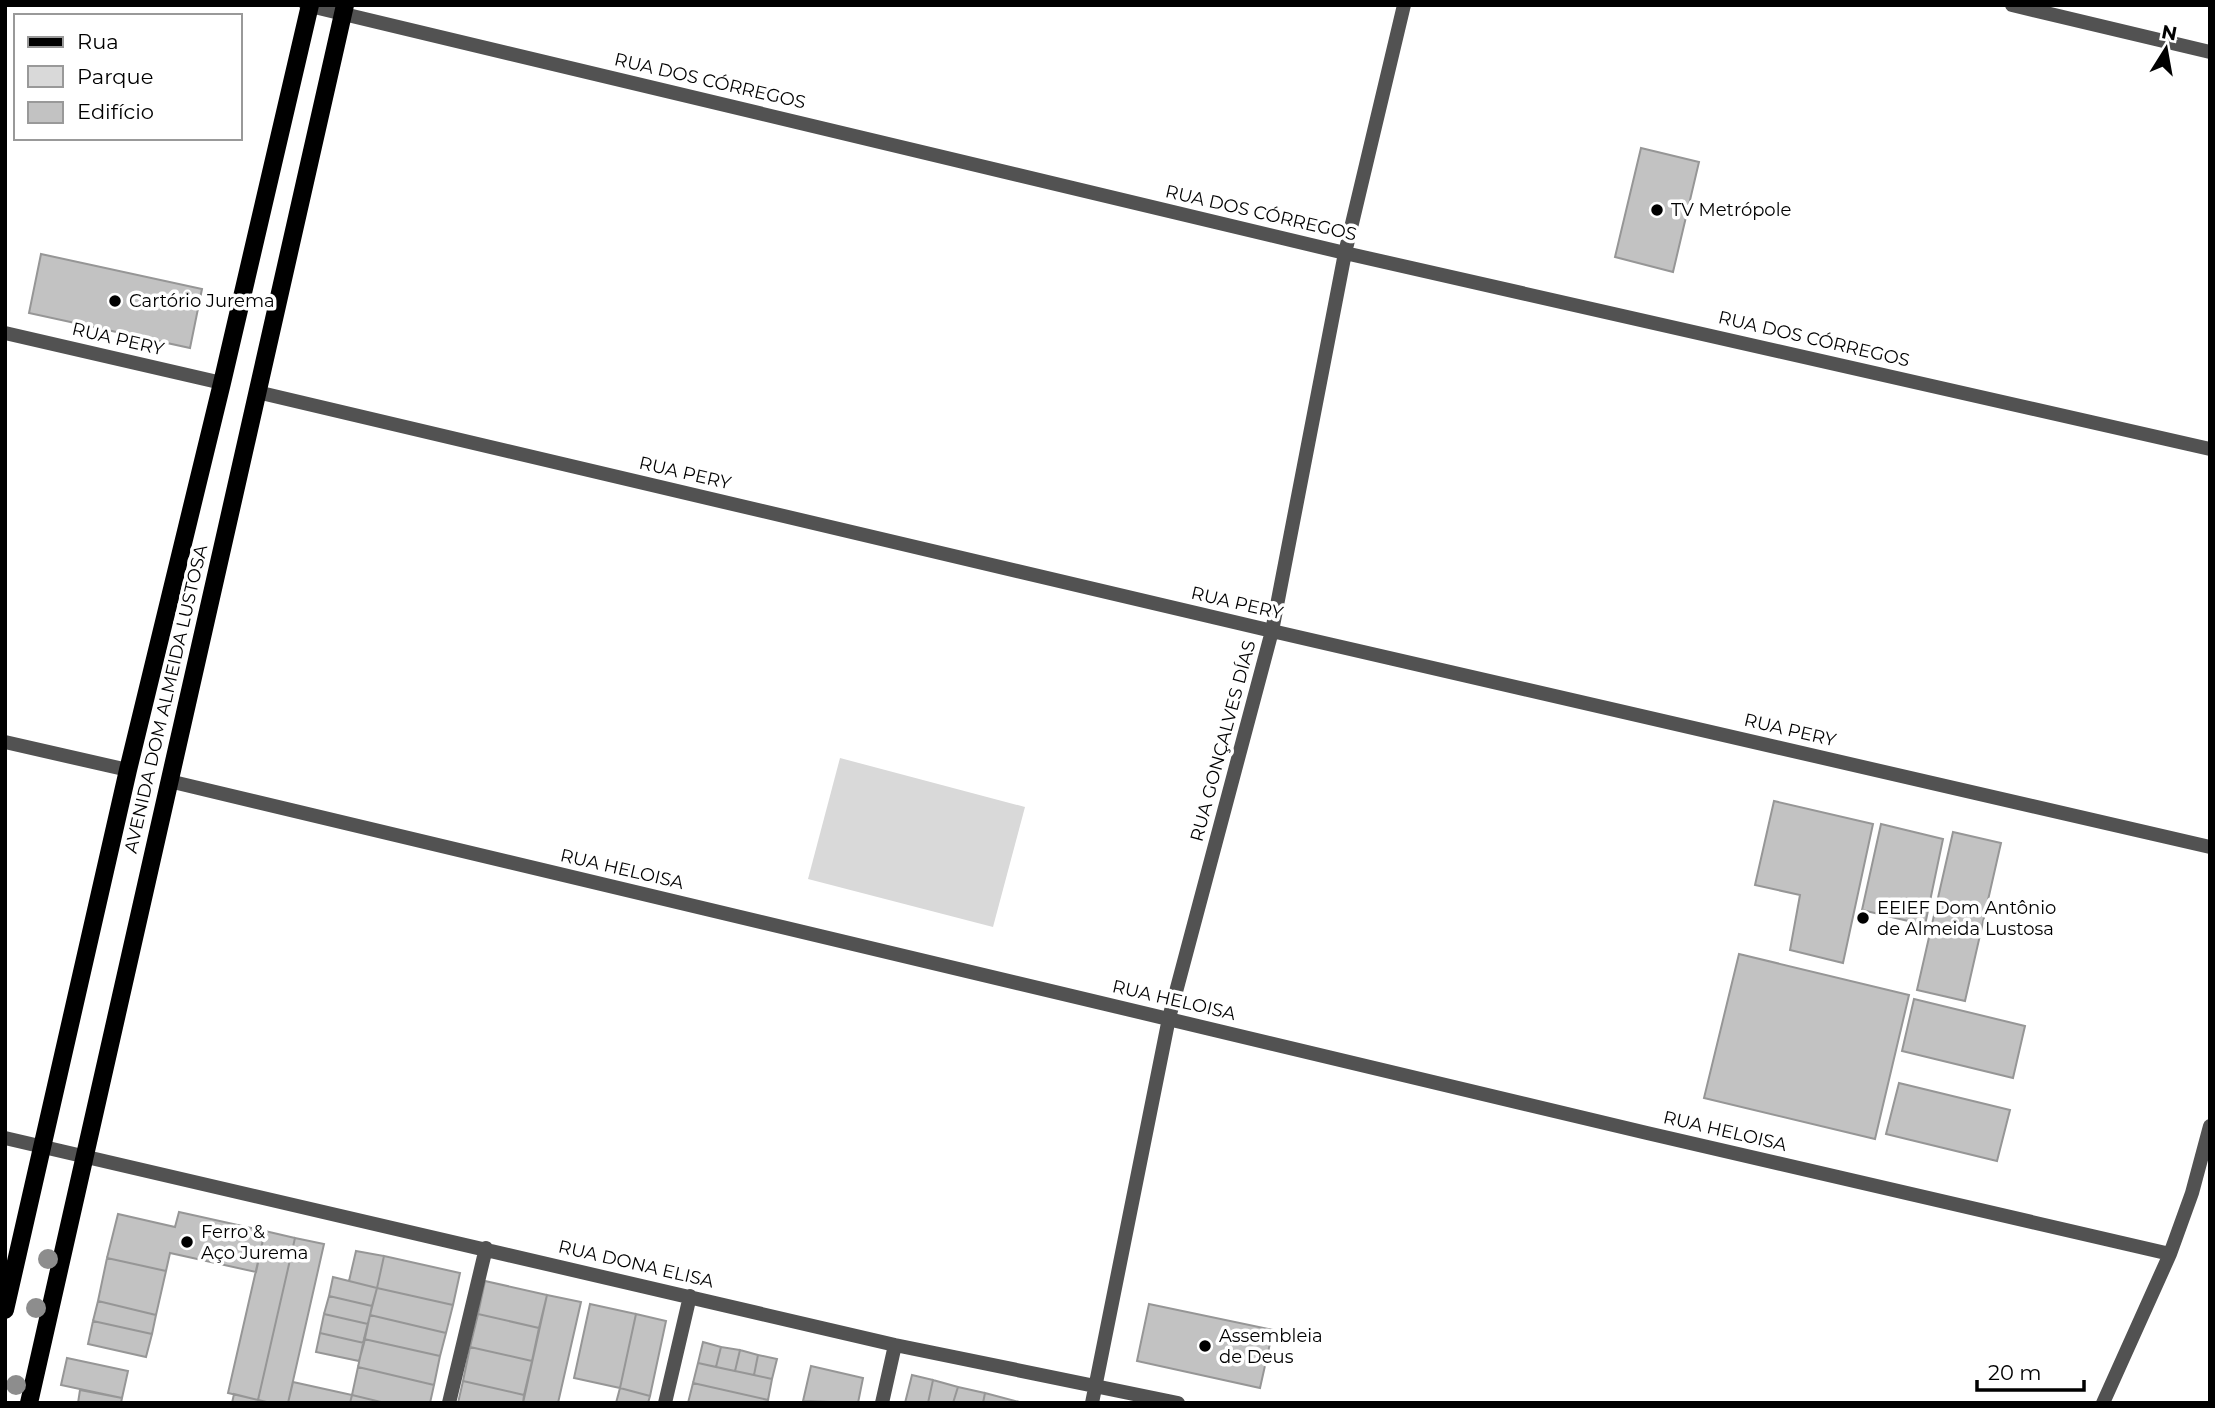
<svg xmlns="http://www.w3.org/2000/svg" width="2215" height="1408" viewBox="0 0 2215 1408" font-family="Montserrat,sans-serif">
<rect width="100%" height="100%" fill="#fff"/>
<path fill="#d9d9d9" d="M840,758L1025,807L993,927L808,879Z"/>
<path fill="#c2c2c2" stroke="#969696" stroke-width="2" d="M1641,148L1699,162L1673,272L1615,257Z
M41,254L202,289L190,348L29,313Z
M1774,801L1873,824L1843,963L1790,950L1800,895L1755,885Z
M1881,824L1943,839L1925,925L1862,910Z
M1953,832L2001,843L1965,1001L1917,990Z
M1739,954L1909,995L1875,1139L1704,1098Z
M1914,999L2025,1026L2013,1078L1902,1051Z
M1899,1083L2010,1110L1997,1161L1886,1134Z
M179,1212L265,1231L256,1272L170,1253L166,1271L107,1258L118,1214L175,1227Z
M265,1231L295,1238L258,1400L228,1393Z
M295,1238L324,1244L288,1403H271L258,1400Z
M356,1251L384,1256L377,1288L349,1281Z
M384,1256L460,1273L453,1305L377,1288Z
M107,1258L166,1271L156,1315L98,1301Z
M333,1277L377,1288L372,1306L329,1296Z
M485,1281L547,1295L539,1328L478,1314Z
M377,1288L453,1305L446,1333L370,1315Z
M547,1295L581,1302L558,1403H523Z
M329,1296L372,1306L368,1324L324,1314Z
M98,1301L156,1315L152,1334L93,1321Z
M590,1304L636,1314L620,1388L574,1378Z
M1149,1304L1273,1330L1260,1388L1137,1361Z
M324,1314L368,1324L364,1343L320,1333Z
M478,1314L539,1328L532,1361L470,1347Z
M636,1314L666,1321L650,1396L620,1388Z
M370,1315L446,1333L440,1356L364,1339Z
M93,1321L152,1334L146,1357L88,1344Z
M320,1333L364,1343L359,1361L316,1352Z
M364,1339L440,1356L434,1385L358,1367Z
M703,1342L721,1347L716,1367L698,1363Z
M470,1347L532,1361L524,1395L463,1381Z
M721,1347L740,1350L735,1371L716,1367Z
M740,1350L758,1355L754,1375L735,1371Z
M758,1355L777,1359L772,1379L754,1375Z
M67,1358L128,1371L122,1398L61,1385Z
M698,1363L772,1379L768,1400L693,1383Z
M811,1366L863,1378L858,1403L803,1401Z
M358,1367L434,1385L430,1403H385L352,1395Z
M912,1375L933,1380L928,1403H905Z
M933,1380L958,1387L953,1403H928Z
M463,1381L524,1395L523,1403H458Z
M293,1382L352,1395L350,1403H288Z
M693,1383L768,1400L767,1403H688Z
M958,1387L985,1393L983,1403H953Z
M620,1388L650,1396L648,1403H616Z
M80,1390L122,1398L121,1403H78Z
M985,1393L1023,1403H983Z
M234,1394L258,1400L271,1403H232Z
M352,1395L385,1403H350Z"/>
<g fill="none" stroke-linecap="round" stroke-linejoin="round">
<path stroke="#525252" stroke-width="14" d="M306,5L1345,253L2210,449
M2012,5L2210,52
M5,333L222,383
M257,392L1272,631L2210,847
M5,742L128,770
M169,781L1647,1133L2170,1254
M5,1138L895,1345L1178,1403
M449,1403L486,1248
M665,1403L690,1296
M882,1403L895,1345
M1092,1403L1169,1018L1272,631L1345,253L1404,5
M2103,1403L2170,1254L2192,1193L2210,1126"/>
<path stroke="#000" stroke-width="18" d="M5,1310L128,770L222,383L310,5
M29,1403L345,5"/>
</g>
<g fill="#8d8d8d">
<circle cx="48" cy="1259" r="10"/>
<circle cx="36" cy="1308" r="10"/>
<circle cx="16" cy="1385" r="10"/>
</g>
<g fill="#000" stroke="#fff" stroke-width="2.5">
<circle cx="1657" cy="210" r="7"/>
<circle cx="115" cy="301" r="7"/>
<circle cx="1863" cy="918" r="7"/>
<circle cx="187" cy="1242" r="7"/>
<circle cx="1205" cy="1346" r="7"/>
</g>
<g text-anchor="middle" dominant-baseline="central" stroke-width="7" stroke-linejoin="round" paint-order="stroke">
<g font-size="18" fill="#000" stroke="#fff">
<text transform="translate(710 81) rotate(13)">RUA DOS CÓRREGOS</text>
<text transform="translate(1261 213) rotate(13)">RUA DOS CÓRREGOS</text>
<text transform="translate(118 339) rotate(13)">RUA PERY</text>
<text transform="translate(1814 339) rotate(13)">RUA DOS CÓRREGOS</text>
<text transform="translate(685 473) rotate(13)">RUA PERY</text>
<text transform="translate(1237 603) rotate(13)">RUA PERY</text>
<text transform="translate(166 699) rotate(-77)">AVENIDA DOM ALMEIDA LUSTOSA</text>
<text transform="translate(1790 730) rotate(13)">RUA PERY</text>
<text transform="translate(1223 741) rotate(-75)">RUA GONÇALVES DÍAS</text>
<text transform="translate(622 869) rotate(13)">RUA HELOISA</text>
<text transform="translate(1174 1000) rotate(13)">RUA HELOISA</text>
<text transform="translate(1725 1131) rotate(13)">RUA HELOISA</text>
<text transform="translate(636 1264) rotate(13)">RUA DONA ELISA</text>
</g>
<g font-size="18" fill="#000" stroke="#fff" text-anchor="start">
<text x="1671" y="210">TV Metrópole</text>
<text x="129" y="301">Cartório Jurema</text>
<text x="1877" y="908">EEIEF Dom Antônio<tspan x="1877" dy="21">de Almeida Lustosa</tspan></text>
<text x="201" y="1232">Ferro &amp;<tspan x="201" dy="21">Aço Jurema</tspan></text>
<text x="1219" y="1336">Assembleia<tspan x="1219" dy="21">de Deus</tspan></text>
</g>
</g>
<rect width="2215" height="1408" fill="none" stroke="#000000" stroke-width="14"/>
<rect x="14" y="14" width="228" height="126" fill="#ffffff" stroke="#999999" stroke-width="2"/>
<rect x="28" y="37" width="35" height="10" fill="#000000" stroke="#999999" stroke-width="2"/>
<text x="77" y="49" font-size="21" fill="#000000">Rua</text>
<rect x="28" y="66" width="35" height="21" fill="#d9d9d9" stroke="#999999" stroke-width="2"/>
<text x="77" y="84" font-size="21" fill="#000000">Parque</text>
<rect x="28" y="102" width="35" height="21" fill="#c2c2c2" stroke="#999999" stroke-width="2"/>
<text x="77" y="119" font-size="21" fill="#000000">Edifício</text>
<g transform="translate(2166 49) rotate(11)" stroke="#ffffff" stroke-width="5" paint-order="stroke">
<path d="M0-5L12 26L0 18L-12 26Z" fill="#000000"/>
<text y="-10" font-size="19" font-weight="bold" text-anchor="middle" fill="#000000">N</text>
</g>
<path d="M1977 1380v10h107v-10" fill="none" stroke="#000000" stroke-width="3.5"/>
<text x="1988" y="1380" font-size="21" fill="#000000" stroke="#ffffff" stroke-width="5" paint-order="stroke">20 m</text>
</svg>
